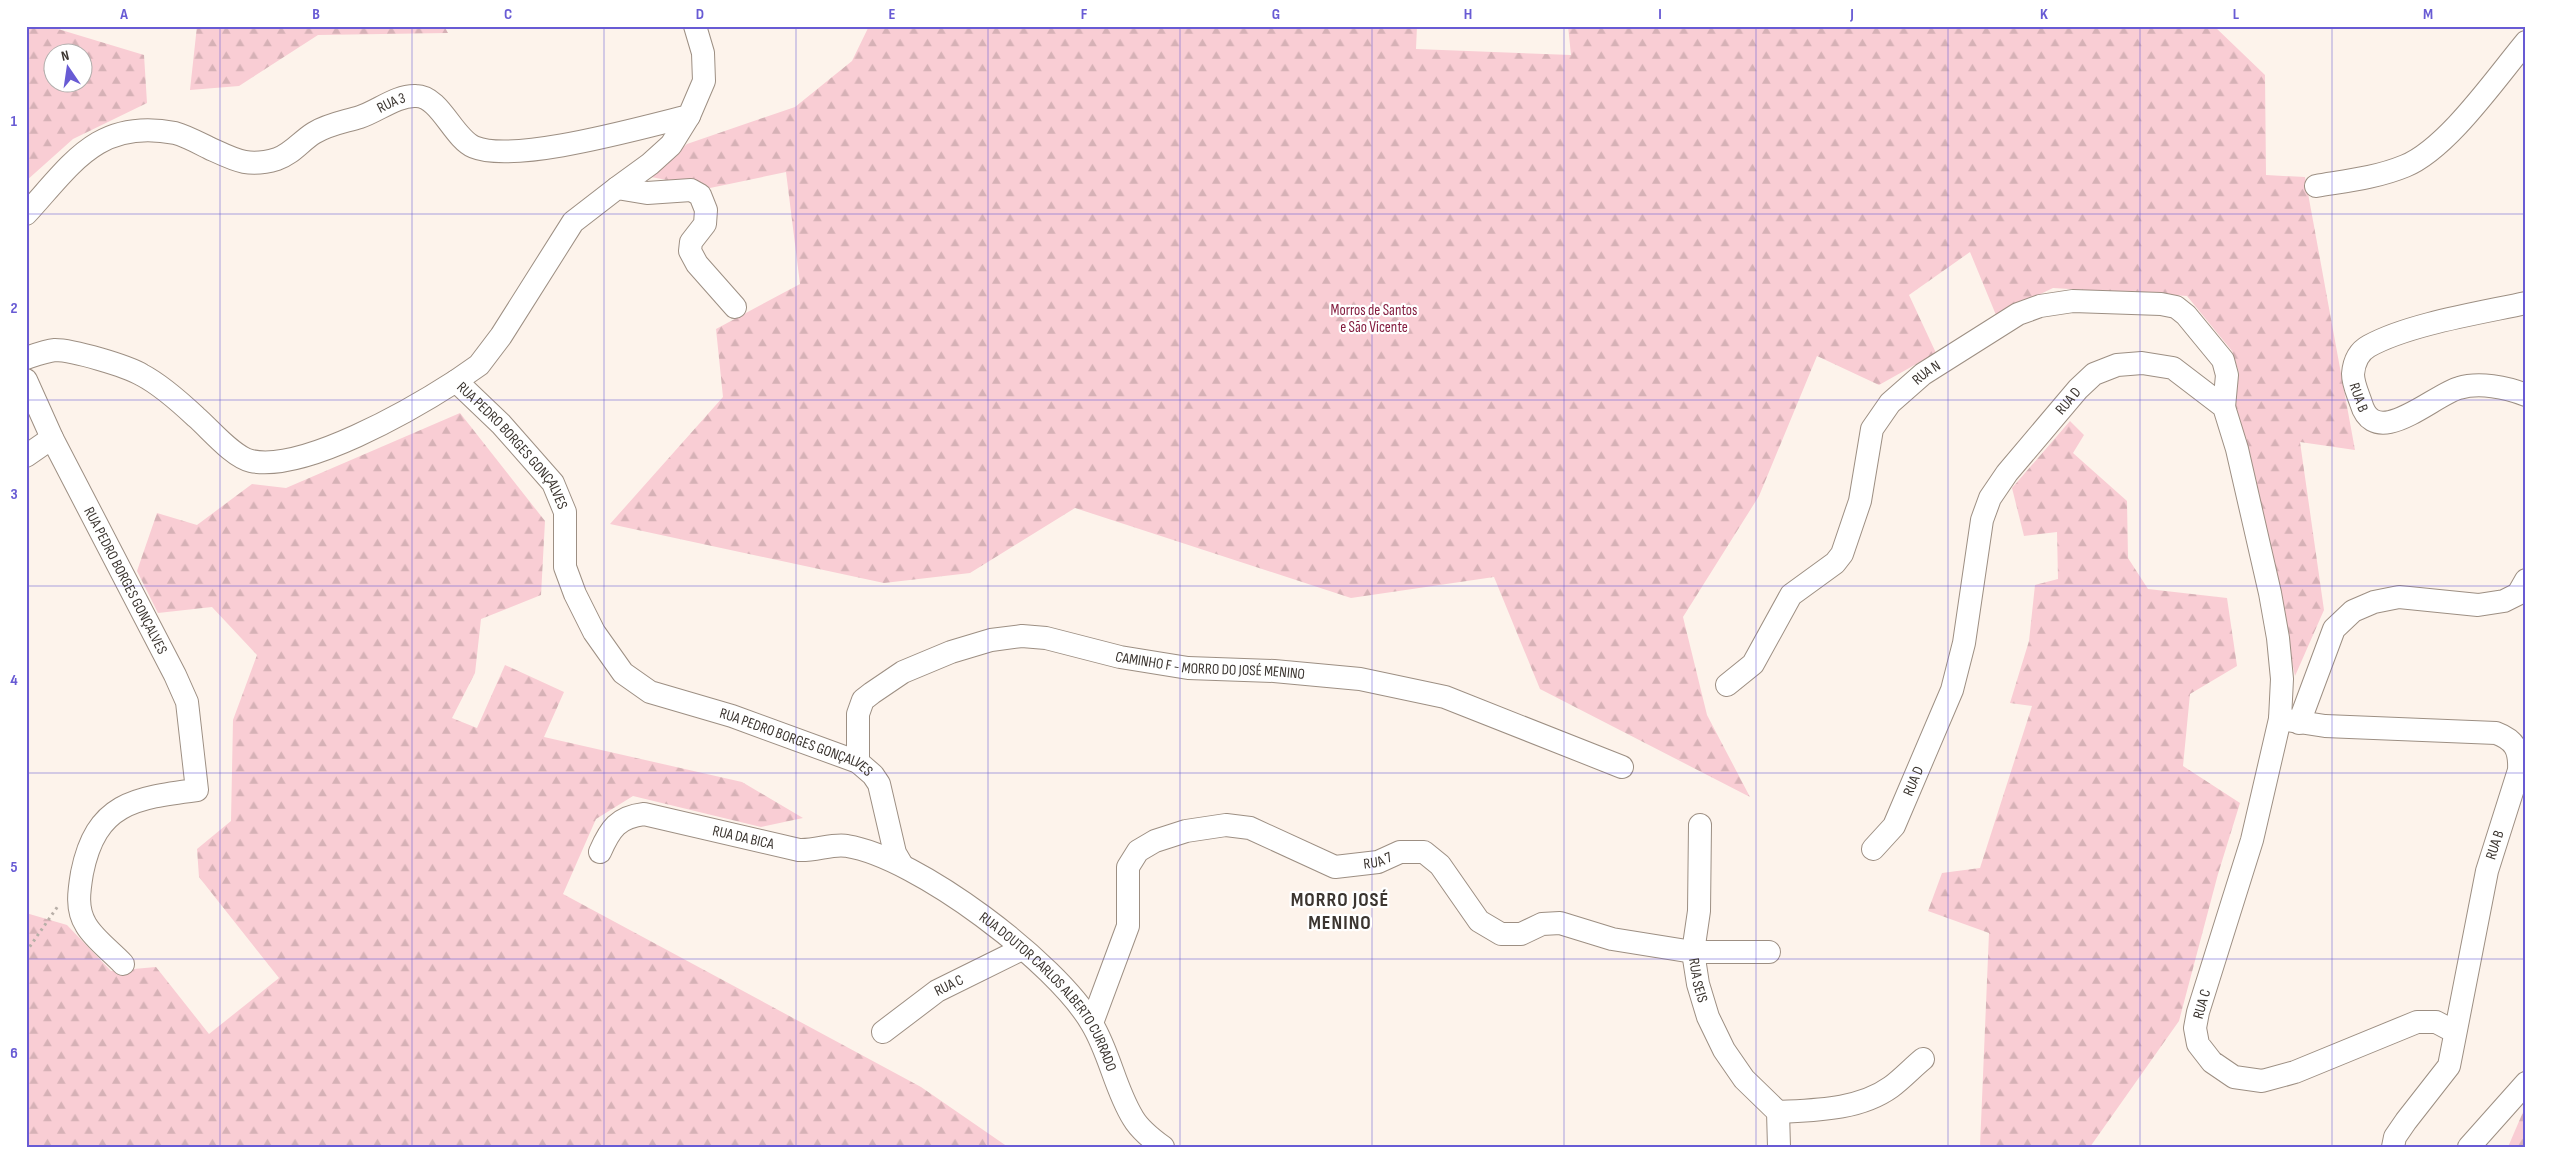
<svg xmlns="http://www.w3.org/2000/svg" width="2552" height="1173" viewBox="0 0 2552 1173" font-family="'Sofia Sans Condensed',sans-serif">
<defs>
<pattern id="forest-firs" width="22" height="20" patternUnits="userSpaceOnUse" patternTransform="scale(1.25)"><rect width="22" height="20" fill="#f9cdd4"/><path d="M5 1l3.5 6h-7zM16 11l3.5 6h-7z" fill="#d6b1b6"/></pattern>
</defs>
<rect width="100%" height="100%" fill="#fdf3eb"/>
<path fill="url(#forest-firs)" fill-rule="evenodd" d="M26,26H48L144,55L147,103L73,139L26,181ZM82,52V82H52V52Z
M197,26H444L448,33L318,35L239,86L190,90Z
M869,26H1417L1416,49L1571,55L1568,26H2214L2265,75L2266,175L2305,177L2355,450L2300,442L2324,610L2295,676L2247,450L2233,403L2239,373L2232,351L2187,296L2053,288L1996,315L1970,252L1909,295L1936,353L1879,385L1817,356L1759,496L1683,617L1707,715L1750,797L1540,689L1494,577L1351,598L1075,508L970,573L884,583L610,524L723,397L716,329L800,284L786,172L710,188L651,177L687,144L795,107L852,61Z
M460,413L545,521L541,595L481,619L475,673L452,718L477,728L505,665L564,692L544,737L742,782L803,818L761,827L633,796L596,819L563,894L921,1087L1008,1147H26V913L67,925L111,971L156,967L209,1034L279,978L199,877L197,849L231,821L233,720L257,655L212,607L158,613L137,571L157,513L197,525L252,484L286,488Z
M2070,421L2084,435L2073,453L2127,501L2128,558L2148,589L2227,598L2237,666L2190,694L2183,766L2240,803L2218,874L2179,1021L2090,1147H1980L1989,933L1928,911L1942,873L1980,868L2032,706L2010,703L2029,641L2035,585L2058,579L2057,532L2024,536L2012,488Z
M2526,1105V1147H2508Z"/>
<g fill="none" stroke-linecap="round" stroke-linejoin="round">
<g stroke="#9d8f83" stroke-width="24">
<g id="minor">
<path d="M2316,186C2345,181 2376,178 2405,166C2447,149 2496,78 2526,42"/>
<path d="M617,188L650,164L671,145L689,116"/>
<path id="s1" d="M26,214C72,164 98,118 175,133C186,136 199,143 209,148C235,160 248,168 277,159C292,154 301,141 314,133C329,124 344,122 360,117C378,111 397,95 416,96C440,96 453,138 474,147C515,164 643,127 689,116L704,81L703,53L695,26"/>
<path id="s2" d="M2526,303C2480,313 2409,324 2369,346C2358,352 2354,362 2353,374C2353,384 2358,394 2361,403C2375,452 2433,395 2459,388C2479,382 2506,387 2526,395"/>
<path id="s3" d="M26,358C35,355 46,351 55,350C73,350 127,366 142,375C161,385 180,402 196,417C210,429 233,457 251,461C304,472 411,410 456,381L501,424L553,483L565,512V567L575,594L594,632L623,673L650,692L732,716L858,762L873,775L879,784L895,853L902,865"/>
<path id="s4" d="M26,380L52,438L175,675L187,702L197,790C134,798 96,803 82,873C79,891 76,909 86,925C94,939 112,952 123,964"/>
<path d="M456,381L479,365L501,336L573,222L617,188L647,193L691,190L700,195L706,210L705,224L691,242L690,251L697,264L735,307"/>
<path d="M26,456L52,438"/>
<path id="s5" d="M1727,685L1753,664L1791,595L1835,563L1842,554L1860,501L1872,429L1890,403L1923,374L2018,314L2040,306L2073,301L2161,304L2176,307L2186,315L2223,360L2227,375L2224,407"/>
<path d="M2280,719L2325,726L2496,733C2515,740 2520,750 2519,770L2487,871L2449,1066L2406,1121L2395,1137L2393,1147"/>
<path d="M2299,723L2334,629L2353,611L2374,602L2399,597L2478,605L2504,601L2518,594L2526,580"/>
<path id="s6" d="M858,762V714L863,700L872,693L903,672L951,652L991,640L1022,636L1046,638L1120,657L1188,668L1274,671L1360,679L1445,697L1622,767"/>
<path id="s7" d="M1700,825L1699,911L1693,952L1698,984L1708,1017L1724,1050L1744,1079L1778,1112L1779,1147"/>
<path id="s8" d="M1873,849L1894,826L1952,690L1964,643L1982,520L1990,498L2007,473L2078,389L2094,374L2117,365L2142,363L2173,368L2224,407L2237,449L2270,593L2278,638L2282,679L2280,719L2252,840L2198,1012L2195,1028L2198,1044L2212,1062L2234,1077L2262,1081L2295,1072L2417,1022H2436L2455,1032"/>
<path id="s9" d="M600,852C610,829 618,817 644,814L799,850C815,851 834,843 847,846C917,857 1057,963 1092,1024C1110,1054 1115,1089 1133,1118C1140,1130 1152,1139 1163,1147"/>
<path id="s10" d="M1092,1023L1128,926V867L1138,851L1155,841L1186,831L1226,825L1250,828L1335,867L1378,862L1400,852H1424L1440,865L1479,921L1501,934H1521L1542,924L1560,923L1612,939L1693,952H1769"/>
<path id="s11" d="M883,1032L937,991L1022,949"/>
<path d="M1778,1112C1815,1110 1859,1110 1891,1087C1902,1079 1912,1068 1923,1059"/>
<path d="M2469,1147L2526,1083"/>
</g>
</g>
<path stroke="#b8afa8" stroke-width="3" stroke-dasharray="2.5 4" stroke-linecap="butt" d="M26,952L58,906"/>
<use href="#minor" stroke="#fff" stroke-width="22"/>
</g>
<path fill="none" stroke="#685bd4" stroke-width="1" stroke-opacity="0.55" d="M220,26V1147M412,26V1147M604,26V1147M796,26V1147M988,26V1147M1180,26V1147M1372,26V1147M1564,26V1147M1756,26V1147M1948,26V1147M2140,26V1147M2332,26V1147M26,214H2526M26,400H2526M26,586H2526M26,773H2526M26,959H2526"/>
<g text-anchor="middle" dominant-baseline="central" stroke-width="4.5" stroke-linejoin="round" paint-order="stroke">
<g font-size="15" fill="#3b3530" stroke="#fff">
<text stroke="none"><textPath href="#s1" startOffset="418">RUA 3</textPath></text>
<text stroke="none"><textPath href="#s5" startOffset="386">RUA N</textPath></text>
<text stroke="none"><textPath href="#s2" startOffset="221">RUA B</textPath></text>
<text stroke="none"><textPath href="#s8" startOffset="500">RUA D</textPath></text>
<text stroke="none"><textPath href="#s3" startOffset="571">RUA PEDRO BORGES GONÇALVES</textPath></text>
<text stroke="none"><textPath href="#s4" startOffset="224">RUA PEDRO BORGES GONÇALVES</textPath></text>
<text stroke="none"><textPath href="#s6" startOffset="428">CAMINHO F - MORRO DO JOSÉ MENINO</textPath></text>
<text stroke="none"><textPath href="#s3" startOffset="1021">RUA PEDRO BORGES GONÇALVES</textPath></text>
<text stroke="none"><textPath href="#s8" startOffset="80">RUA D</textPath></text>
<text stroke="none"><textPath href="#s9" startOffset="164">RUA DA BICA</textPath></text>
<text transform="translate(2495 845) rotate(-72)">RUA B</text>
<text stroke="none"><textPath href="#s10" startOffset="435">RUA 7</textPath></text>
<text stroke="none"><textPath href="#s7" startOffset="156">RUA SEIS</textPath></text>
<text stroke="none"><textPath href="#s11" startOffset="81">RUA C</textPath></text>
<text stroke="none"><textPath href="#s9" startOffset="525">RUA DOUTOR CARLOS ALBERTO CURRADO</textPath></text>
<text transform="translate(2202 1004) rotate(-74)">RUA C</text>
</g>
<g font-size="15" fill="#841d3f" stroke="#fff">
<text x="1374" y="310">Morros de Santos<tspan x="1374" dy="17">e São Vicente</tspan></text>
</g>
<g font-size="20" font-weight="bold" letter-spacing="1" fill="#3b3530" stroke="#fff">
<text x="1340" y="900">MORRO JOSÉ<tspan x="1340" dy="23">MENINO</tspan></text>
</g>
</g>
<rect width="2552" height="1173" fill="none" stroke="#ffffff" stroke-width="55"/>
<g transform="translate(68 68) rotate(347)"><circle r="24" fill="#ffffff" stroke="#b1aeac"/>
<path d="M0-4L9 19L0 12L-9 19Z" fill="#685bd4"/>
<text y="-8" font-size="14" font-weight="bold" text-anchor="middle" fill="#3b3530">N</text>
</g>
<rect x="28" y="28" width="2496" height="1118" fill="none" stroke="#685bd4" stroke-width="2"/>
<g font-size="16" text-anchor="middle" font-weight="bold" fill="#685bd4">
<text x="124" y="19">A</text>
<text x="316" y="19">B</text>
<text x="508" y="19">C</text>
<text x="700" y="19">D</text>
<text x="892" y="19">E</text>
<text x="1084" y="19">F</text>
<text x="1276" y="19">G</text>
<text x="1468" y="19">H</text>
<text x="1660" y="19">I</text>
<text x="1852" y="19">J</text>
<text x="2044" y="19">K</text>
<text x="2236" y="19">L</text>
<text x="2428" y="19">M</text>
<text x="14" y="126">1</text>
<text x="14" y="313">2</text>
<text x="14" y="499">3</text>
<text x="14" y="685">4</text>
<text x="14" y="872">5</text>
<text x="14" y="1058">6</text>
</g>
</svg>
